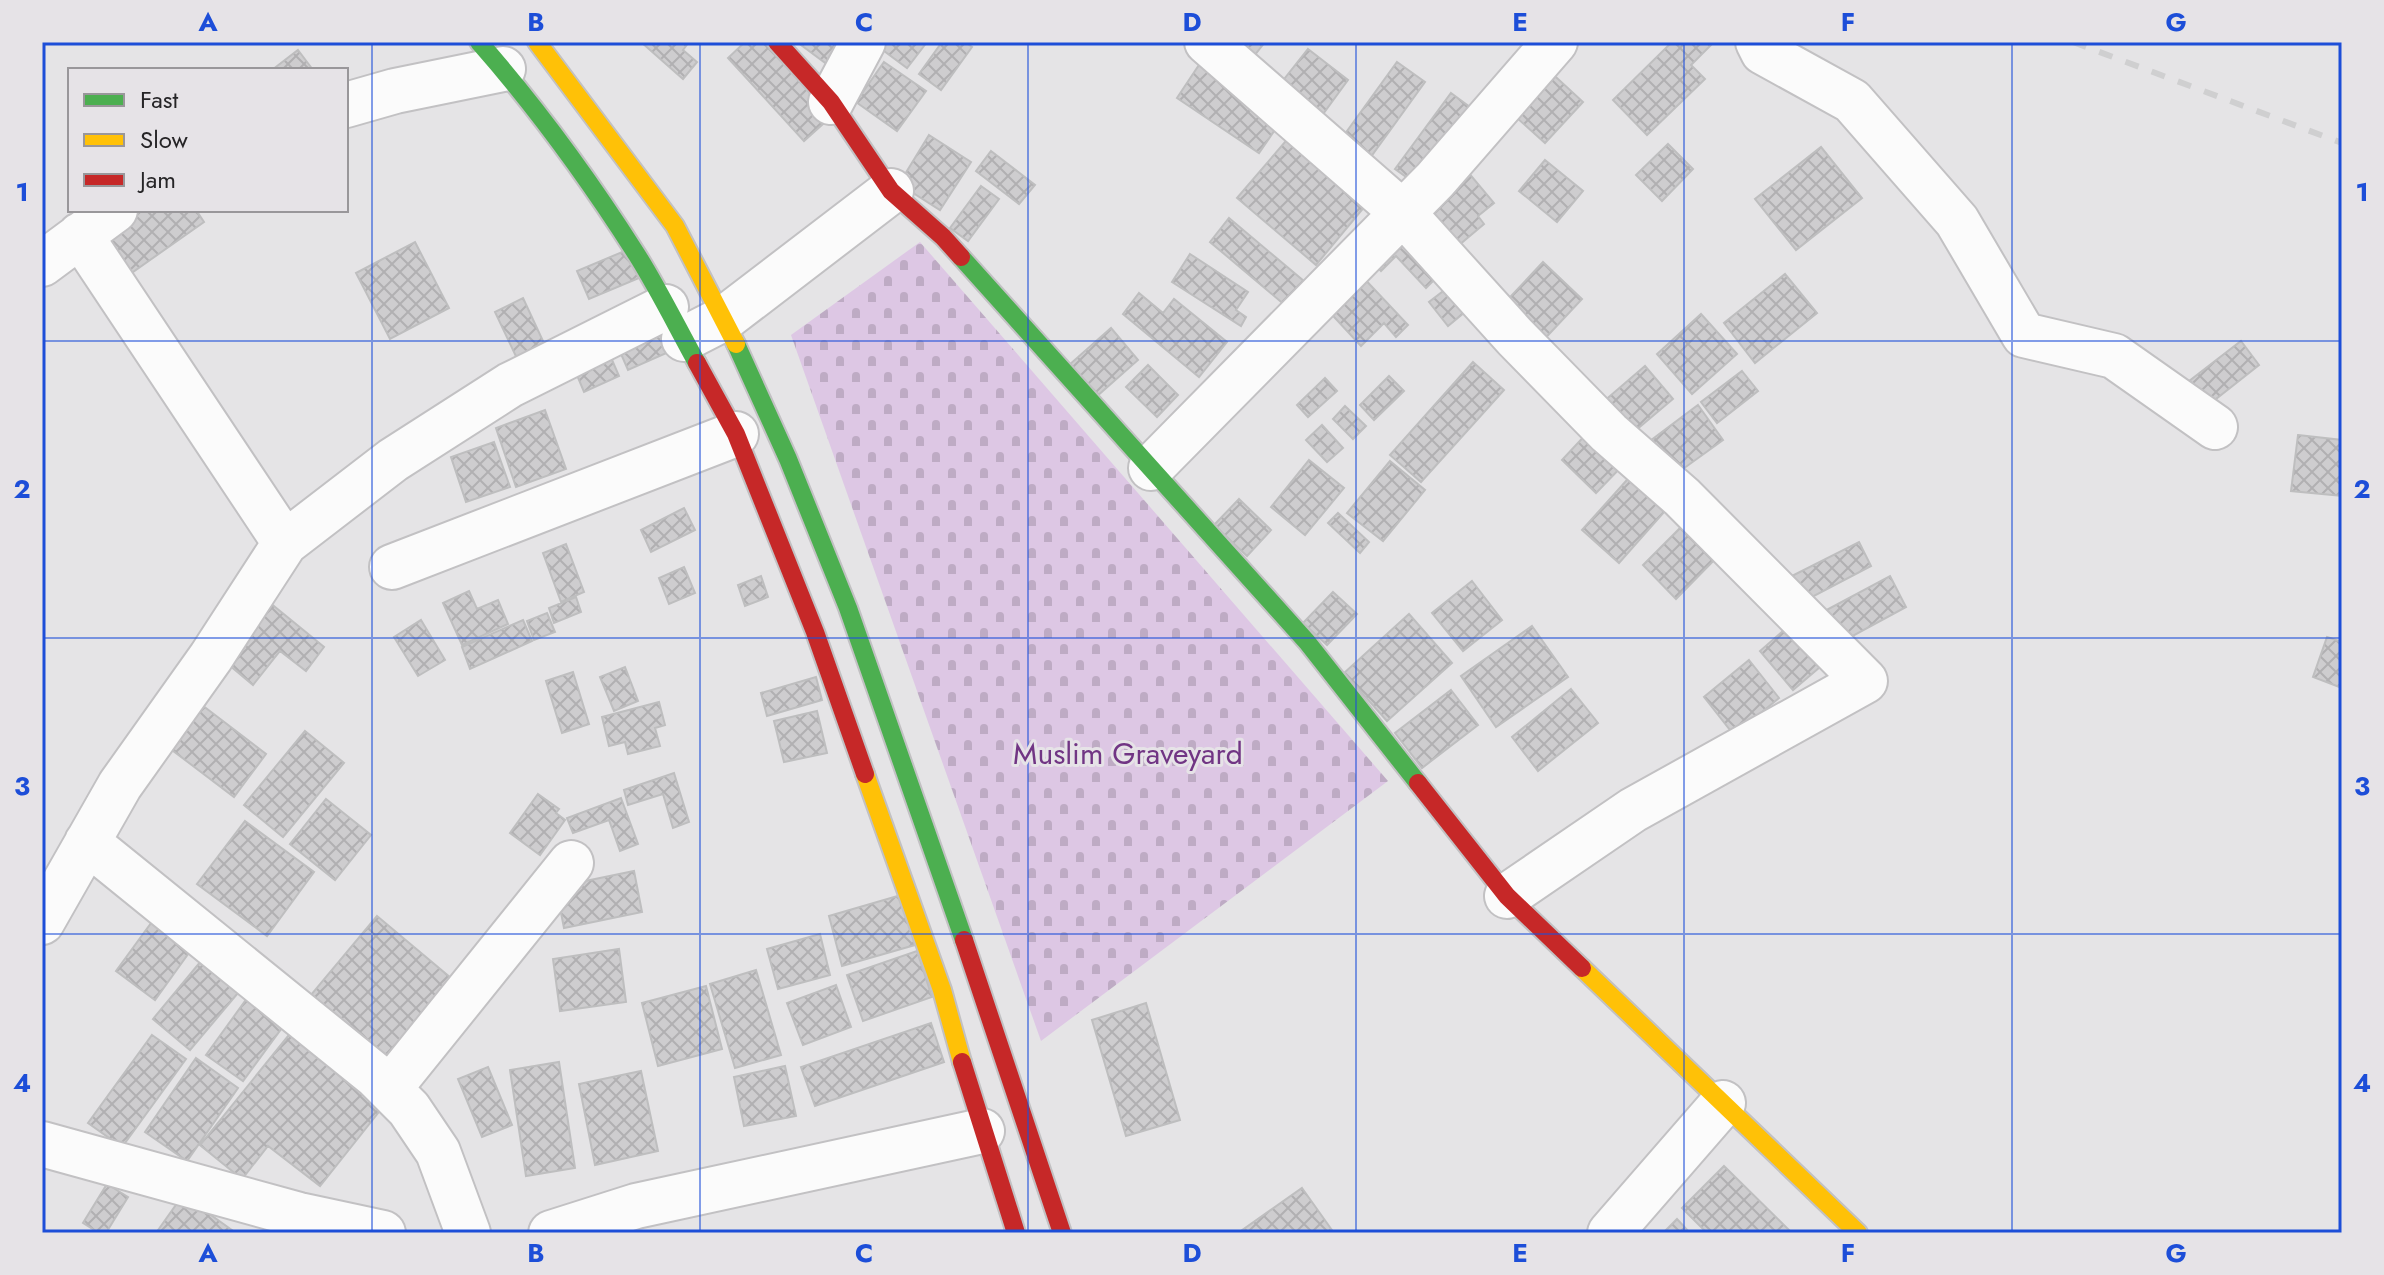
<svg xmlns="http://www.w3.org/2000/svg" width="2384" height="1275" viewBox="0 0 2384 1275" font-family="Jost,sans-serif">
<defs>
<pattern id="cemetery-stones" width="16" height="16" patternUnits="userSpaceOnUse" patternTransform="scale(2)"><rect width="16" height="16" fill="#ddc7e4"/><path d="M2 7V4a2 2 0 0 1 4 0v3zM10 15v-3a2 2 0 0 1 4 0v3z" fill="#beabc4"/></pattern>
<pattern id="building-cross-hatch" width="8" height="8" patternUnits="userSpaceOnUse" patternTransform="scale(2)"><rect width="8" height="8" fill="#cecdcf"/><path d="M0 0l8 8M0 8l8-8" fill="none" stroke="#b1b0b2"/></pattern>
</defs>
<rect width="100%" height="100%" fill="#e5e4e6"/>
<path fill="url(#cemetery-stones)" d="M920,242L1388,781L1041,1041L791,335Z"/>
<path fill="url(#building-cross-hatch)" stroke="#bebebf" stroke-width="2" d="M641,42H689L683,50L697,62L683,79Z
M745,42H765L832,116L804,141L728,58Z
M797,42H844L828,65Z
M872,42H927L907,68Z
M942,42H965L972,47L941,90L919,74Z
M1225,42H1265L1250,61Z
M1672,42H1714L1691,65L1705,79L1647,135L1613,100Z
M1308,49L1348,80L1323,114L1281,83Z
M298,50L313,70H272Z
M1203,59L1286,114L1259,153L1177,98Z
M884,62L926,91L897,131L856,102Z
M1397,62L1425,82L1370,158L1342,138Z
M1545,67L1583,102L1545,143L1507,109Z
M1451,93L1478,113L1423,189L1395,169Z
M1297,128L1375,194L1316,265L1237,198Z
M929,135L971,162L940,210L899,184Z
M1668,144L1693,169L1662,201L1636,175Z
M1821,147L1862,198L1796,250L1755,199Z
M991,151L1035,185L1019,204L976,171Z
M1545,160L1583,191L1557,222L1519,191Z
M1462,165L1494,203L1478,216L1484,224L1446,256L1408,209Z
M981,186L999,199L968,241L950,228Z
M122,210H196L204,222L123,279L90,233Z
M1229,218L1305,282L1286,306L1210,242Z
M1403,221L1447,267L1426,288L1396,256L1381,271L1367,256Z
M415,242L449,308L390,339L356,273Z
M627,250L639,278L589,299L577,271Z
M1190,254L1248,292L1236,310L1246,317L1241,326L1172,282Z
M1543,262L1582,299L1536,348L1497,311Z
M1358,272L1408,325L1396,337L1384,323L1361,346L1323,305Z
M1785,274L1817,313L1755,363L1724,323Z
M1459,279L1477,302L1448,326L1429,302Z
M1139,293L1163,313L1174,299L1227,342L1199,377L1123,314Z
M523,298L549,354L521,367L495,312Z
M1701,314L1737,354L1692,394L1657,354Z
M670,323L680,347L628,370L618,347Z
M1111,328L1138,360L1096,397L1069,365Z
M2241,341L2259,365L2202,410L2184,385Z
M609,353L619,376L584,392L574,368Z
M1473,362L1504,390L1421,482L1390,455Z
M1148,365L1178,395L1157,417L1126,387Z
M1645,366L1673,399L1623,441L1596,408Z
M1742,371L1758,391L1717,423L1701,402Z
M1389,376L1404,391L1374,420L1360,405Z
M1325,378L1337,391L1308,417L1297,405Z
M1698,405L1723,440L1676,474L1650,441Z
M1345,406L1366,426L1353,439L1333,419Z
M545,410L566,469L516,487L496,428Z
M1322,425L1343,448L1327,462L1306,440Z
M1591,429L1626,462L1596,493L1562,460Z
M2298,435L2342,440V496L2291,491Z
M494,442L510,487L466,502L451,457Z
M1309,460L1344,488L1305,535L1271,507Z
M1390,461L1425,490L1383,541L1347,513Z
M1635,471L1672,503L1619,563L1582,530Z
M1239,499L1271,530L1247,556L1214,525Z
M684,508L695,530L651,552L641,530Z
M1338,513L1369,542L1360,553L1328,523Z
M1692,516L1725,549L1676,599L1643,565Z
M1859,542L1871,566L1793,607L1780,582Z
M566,544L584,592L561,602L543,553Z
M684,567L695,593L669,604L659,578Z
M761,576L768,597L745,606L738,585Z
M1890,576L1906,607L1838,644L1821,613Z
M1472,581L1502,620L1463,651L1432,613Z
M469,591L477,609L498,600L508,624L462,645L443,603Z
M1333,592L1357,614L1327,645L1303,623Z
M576,597L581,612L554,623L549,608Z
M269,602L324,647L306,671L280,651L253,685L222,659Z
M547,613L555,632L534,640L527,621Z
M1409,614L1452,663L1387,721L1344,673Z
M421,620L445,660L418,676L394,637Z
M523,620L532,641L470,669L462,647Z
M1792,623L1826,662L1793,690L1760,651Z
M1532,626L1568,677L1496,727L1461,676Z
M2327,637L2342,642V688L2313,677Z
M1749,660L1779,698L1734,735L1704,697Z
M625,667L638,701L614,711L600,677Z
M573,672L589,724L562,733L546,681Z
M816,677L822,700L767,716L761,693Z
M1571,689L1598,723L1538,771L1512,737Z
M1451,690L1478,725L1422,768L1395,733Z
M198,702L266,754L234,797L164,744Z
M659,702L665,725L655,728L660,746L628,754L625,742L609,746L602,717Z
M817,711L827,753L784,762L774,721Z
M305,731L344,763L283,837L244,805Z
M674,773L689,822L673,828L663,794L628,805L624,790Z
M538,794L559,809L556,813L565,820L540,855L510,833Z
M621,798L638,844L620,851L609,820L573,833L567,818Z
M326,799L371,835L335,880L290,844Z
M245,821L314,872L267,936L197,884Z
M634,871L642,912L564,928L556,887Z
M901,895L915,945L842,966L829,916Z
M157,915L196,943L155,1000L116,971Z
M377,916L458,984L388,1070L305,1002Z
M820,934L830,975L778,989L767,949Z
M211,949L249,980L190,1050L153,1019Z
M619,949L626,1002L560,1011L553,959Z
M917,951L932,997L863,1021L847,975Z
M756,970L781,1055L735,1068L710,984Z
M836,985L851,1027L803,1045L787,1003Z
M706,986L722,1049L658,1066L642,1003Z
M253,990L290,1017L243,1081L206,1055Z
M1146,1003L1180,1120L1126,1136L1092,1020Z
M931,1023L944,1062L815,1106L801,1067Z
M297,1025L390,1098L320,1186L268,1146L242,1179L200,1145Z
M152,1035L186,1059L122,1147L88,1123Z
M196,1058L238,1088L187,1161L145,1132Z
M559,1062L575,1168L526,1176L510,1070Z
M785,1066L796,1116L744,1126L734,1077Z
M488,1067L512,1125L482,1137L458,1079Z
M641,1071L658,1151L595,1165L579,1084Z
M1724,1166L1789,1230L1786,1233H1707L1682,1208Z
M107,1184L128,1197L106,1233H99L83,1223Z
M1302,1188L1334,1233H1238Z
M183,1195L236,1233H156Z
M1677,1219L1690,1233H1663Z"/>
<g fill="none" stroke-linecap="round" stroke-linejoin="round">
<g stroke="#c2c1c3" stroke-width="48">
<path id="street" d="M1207,42L1403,213L1515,337L1609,433L1682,497L1865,681L1633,810L1507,896
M1758,42L1763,52L1852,101L1957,221L2024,335L2114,356L2215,427
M831,102L863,42
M346,105L395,91L503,69
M80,235L285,543
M42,264L115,210
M684,339L725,318L891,191
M1151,468L1435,180L1555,42
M392,567L736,434
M87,842L376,1076L409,1109L438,1152L468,1233
M42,922L120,785L211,657L285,543L393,460L510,385L666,307
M389,1089L571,863
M42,1144L299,1215L383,1233
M551,1233L636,1206L982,1131
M1610,1233L1723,1103"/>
</g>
<g stroke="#c2c1c3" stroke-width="22">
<path id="fast" d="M479,42C537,108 590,181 637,255C659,290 677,327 697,363
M961,257L1307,642L1418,783
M736,344L788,459L848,608L964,940"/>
</g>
<g stroke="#c2c1c3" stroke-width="22">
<path id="slow" d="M537,42L675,226L736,344
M865,774L942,990L962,1062
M1582,968L1858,1233"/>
</g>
<g stroke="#c2c1c3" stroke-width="22">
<path id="jam" d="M777,42L831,102L891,191L943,237L961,257
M697,363L736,434L815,632L865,774
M1418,783L1507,896L1582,968
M964,940L1062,1233
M962,1062L1016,1233"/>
</g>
<use href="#street" stroke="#fbfbfb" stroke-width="44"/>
<use href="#fast" stroke="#4caf50" stroke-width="18"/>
<use href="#slow" stroke="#ffc107" stroke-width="18"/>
<use href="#jam" stroke="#c62828" stroke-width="18"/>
<path stroke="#cfcfd0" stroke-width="6" stroke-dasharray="14 14" stroke-linecap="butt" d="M2073,42L2342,143"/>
</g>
<path fill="none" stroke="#1d4ed8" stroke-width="2" stroke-opacity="0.55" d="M372,42V1233M700,42V1233M1028,42V1233M1356,42V1233M1684,42V1233M2012,42V1233M42,341H2342M42,638H2342M42,934H2342"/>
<g text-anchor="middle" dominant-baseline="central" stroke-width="6" stroke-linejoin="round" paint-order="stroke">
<g font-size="30" fill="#713584" stroke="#e6e3e7">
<text x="1128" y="753">Muslim Graveyard</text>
</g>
</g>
<rect width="2384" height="1275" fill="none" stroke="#e6e3e7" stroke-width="88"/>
<rect x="68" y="68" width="280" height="144" fill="#e6e3e7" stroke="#99979a" stroke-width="2"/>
<rect x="84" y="94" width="40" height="12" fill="#4caf50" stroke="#99979a" stroke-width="2"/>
<text x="140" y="108" font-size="24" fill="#262527">Fast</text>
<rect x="84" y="134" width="40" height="12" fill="#ffc107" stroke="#99979a" stroke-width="2"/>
<text x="140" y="148" font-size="24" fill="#262527">Slow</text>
<rect x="84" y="174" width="40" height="12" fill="#c62828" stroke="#99979a" stroke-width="2"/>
<text x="140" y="188" font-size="24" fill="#262527">Jam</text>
<rect x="44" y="44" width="2296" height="1187" fill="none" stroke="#1d4ed8" stroke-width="3"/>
<g font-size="26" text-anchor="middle" font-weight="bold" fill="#1d4ed8">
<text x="208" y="31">A</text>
<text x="536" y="31">B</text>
<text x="864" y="31">C</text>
<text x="1192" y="31">D</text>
<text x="1520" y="31">E</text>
<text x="1848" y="31">F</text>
<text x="2176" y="31">G</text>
<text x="22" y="201">1</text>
<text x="2362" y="201">1</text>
<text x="22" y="498">2</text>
<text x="2362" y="498">2</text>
<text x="22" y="795">3</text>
<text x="2362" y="795">3</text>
<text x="22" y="1092">4</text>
<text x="2362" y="1092">4</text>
<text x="208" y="1262">A</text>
<text x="536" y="1262">B</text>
<text x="864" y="1262">C</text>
<text x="1192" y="1262">D</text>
<text x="1520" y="1262">E</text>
<text x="1848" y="1262">F</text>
<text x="2176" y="1262">G</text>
</g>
</svg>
